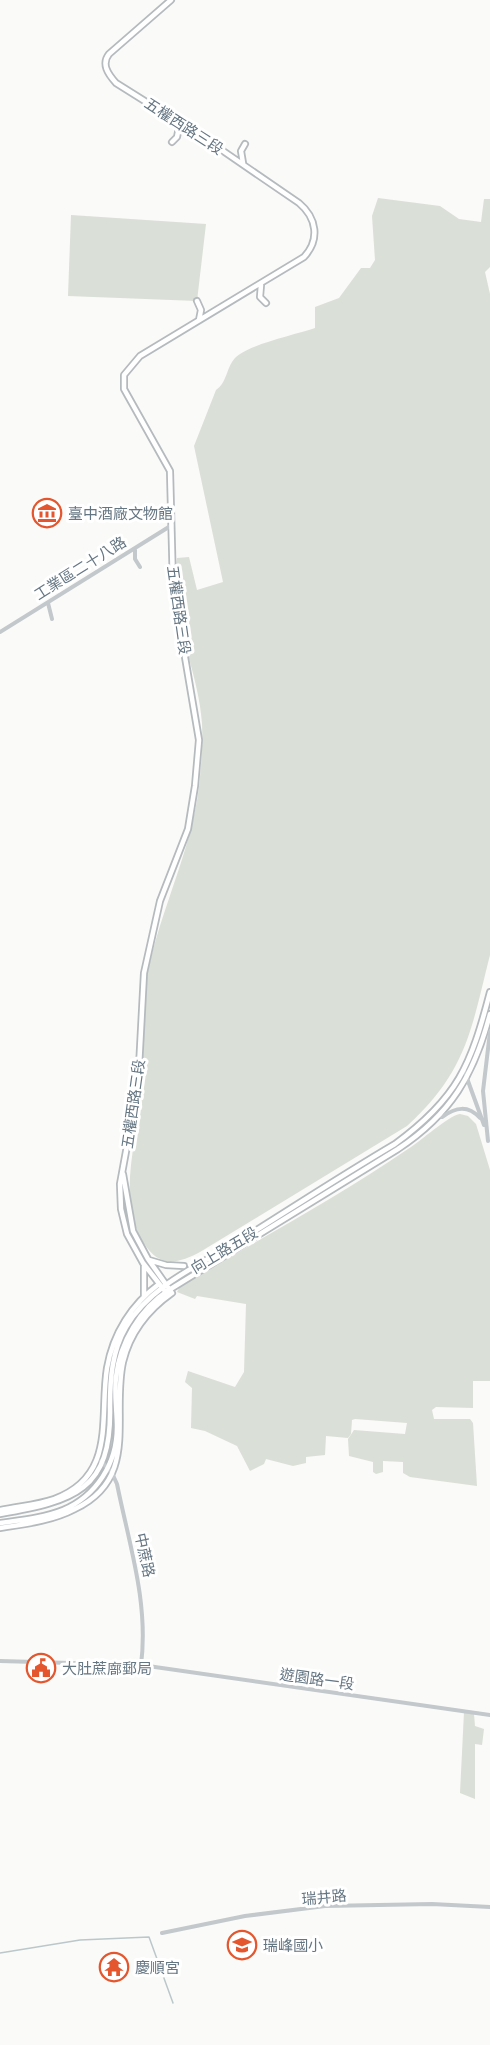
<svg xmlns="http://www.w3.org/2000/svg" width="490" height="2045" viewBox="0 0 490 2045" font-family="'Archivo Narrow','Noto Sans TC',sans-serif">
<rect width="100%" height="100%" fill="#fafaf8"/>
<path fill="#dadfd7" d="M378,198L440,206L459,219L481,222L484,199H490V267L485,272L490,294V955C471,1030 467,1071 407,1126L200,1252C181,1262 163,1268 148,1249C114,1206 137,1143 141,1094C145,1054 140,1011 148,971C161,909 191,851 199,787C201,767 203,744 202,723C199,677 177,632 174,585C174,576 176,567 177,558L189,557L197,590L223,582L194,446L216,390C227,383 226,368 235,358C247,345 294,335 315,328V307L339,298L361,268H370L375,260L372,216Z
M71,215L206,224L197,301L68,296Z
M460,1114L468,1116L476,1124L490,1170V1381H473V1408L436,1407L432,1410L434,1419H470L473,1423L477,1486L410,1477L403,1473V1462L383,1461V1472L376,1474L373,1472V1462L349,1456L348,1439L354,1430L405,1434L407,1423L355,1419L352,1420L351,1434L348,1438L326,1436L325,1455L306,1457V1463L293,1466L266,1459L264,1464L250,1471L237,1446L205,1431L191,1428L192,1388L185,1382L188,1371L235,1387L244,1372L246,1304L197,1296L195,1299L177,1292L180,1286C256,1241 335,1199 408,1149C420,1142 449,1115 460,1114Z
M464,1712L474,1714L475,1726L484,1729L482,1745L475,1744V1799L460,1793Z"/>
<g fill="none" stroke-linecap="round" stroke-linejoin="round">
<path stroke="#bbc7cb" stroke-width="1.5" d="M0,1953L80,1940L149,1937L173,2003"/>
<g stroke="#b5babe" stroke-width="8">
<path id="major" d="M172,142L177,137L180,122
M243,163L241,151L245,144
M261,285L260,297L266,303
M197,301L201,310L199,320
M149,1260L166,1265L184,1266
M144,1266V1296
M168,1295L143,1263L127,1234L121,1209L120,1184L138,1086L144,973L160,901L188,829L195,786L199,740L173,586L170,471L124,389V375L140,356L304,257C320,240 317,218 299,203L210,142L116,83C108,74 101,64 109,54L171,0
M0,1510C18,1506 37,1505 54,1499C117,1476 99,1417 107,1368C113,1333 132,1304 159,1284
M0,1514C74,1501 112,1491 110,1406C110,1379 112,1351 126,1327C151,1284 204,1263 244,1238C295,1206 344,1174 395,1144C458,1098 471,1065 490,992
M0,1523C21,1520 43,1518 63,1510C96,1496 117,1464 117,1427C117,1411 114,1394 116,1377C120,1342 140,1309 169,1290L398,1149C451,1114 474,1075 490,1014
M0,1528C26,1524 52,1521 75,1509C140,1478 111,1416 123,1362C130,1333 148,1310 172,1293L148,1259L133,1231L123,1174"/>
</g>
<path stroke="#c3c8cc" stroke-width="4" d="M135,550V559L140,567
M48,603L52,619
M0,632L172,525
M464,1070L484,1125
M442,1117C456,1107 468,1105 480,1118
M488,1141L483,1091L490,1032
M101,1461L112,1473L117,1484C129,1544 149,1603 141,1665
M0,1661L141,1665L490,1715
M162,1933L245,1916L325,1906L432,1904L490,1907"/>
<use href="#major" stroke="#fff" stroke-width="4.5"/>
</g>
<defs>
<g id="museum-ring" transform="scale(1.5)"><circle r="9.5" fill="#fff" stroke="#e4572e" stroke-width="1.5"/><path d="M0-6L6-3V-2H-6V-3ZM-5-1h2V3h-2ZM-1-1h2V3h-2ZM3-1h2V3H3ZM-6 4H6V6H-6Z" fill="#e4572e"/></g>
<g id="civic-ring" transform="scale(1.5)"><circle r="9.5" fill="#fff" stroke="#e4572e" stroke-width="1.5"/><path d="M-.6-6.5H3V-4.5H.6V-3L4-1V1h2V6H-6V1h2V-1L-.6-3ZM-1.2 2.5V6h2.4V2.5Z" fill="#e4572e"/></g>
<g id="school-ring" transform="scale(1.5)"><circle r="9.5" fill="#fff" stroke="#e4572e" stroke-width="1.5"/><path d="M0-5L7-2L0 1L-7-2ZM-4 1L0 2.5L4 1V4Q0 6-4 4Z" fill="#e4572e"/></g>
<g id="temple-ring" transform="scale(1.5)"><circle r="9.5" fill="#fff" stroke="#e4572e" stroke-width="1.5"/><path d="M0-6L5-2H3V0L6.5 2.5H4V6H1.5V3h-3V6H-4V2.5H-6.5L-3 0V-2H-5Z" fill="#e4572e"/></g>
</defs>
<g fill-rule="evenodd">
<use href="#museum-ring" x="47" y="513"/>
<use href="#civic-ring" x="41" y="1668"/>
<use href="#school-ring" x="242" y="1945"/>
<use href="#temple-ring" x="114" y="1967"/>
</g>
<g text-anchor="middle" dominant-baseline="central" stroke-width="6" stroke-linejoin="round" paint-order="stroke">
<g font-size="15" fill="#657683" stroke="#fff">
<text transform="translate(184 126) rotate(33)">五權西路三段</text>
<text transform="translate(80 568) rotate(-32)">工業區二十八路</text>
<text transform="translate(179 610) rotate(82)">五權西路三段</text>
<text transform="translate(133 1104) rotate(-82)">五權西路三段</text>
<text transform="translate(224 1250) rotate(-31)">向上路五段</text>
<text transform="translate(145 1555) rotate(78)">中蔗路</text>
<text transform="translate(317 1679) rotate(8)">遊園路一段</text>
<text transform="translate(324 1897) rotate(-5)">瑞井路</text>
</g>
<g font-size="15" fill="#657683" stroke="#fff" text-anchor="start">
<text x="68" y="513">臺中酒廠文物館</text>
<text x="62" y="1668">大肚蔗廍郵局</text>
<text x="263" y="1945">瑞峰國小</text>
<text x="135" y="1967">慶順宮</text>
</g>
</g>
</svg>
